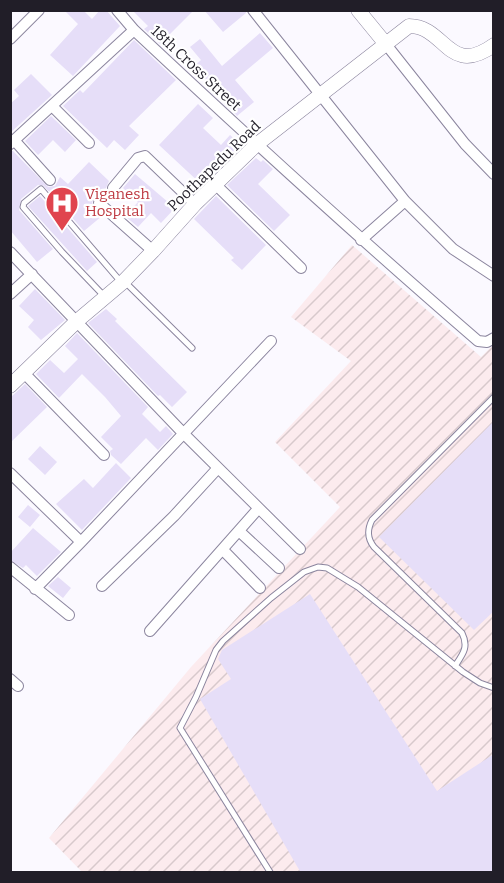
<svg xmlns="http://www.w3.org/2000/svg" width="504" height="883" viewBox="0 0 504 883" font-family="Bitter,serif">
<defs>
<pattern id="industrial-furrows" width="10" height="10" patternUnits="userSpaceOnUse" patternTransform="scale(1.5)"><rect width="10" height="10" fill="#fcebee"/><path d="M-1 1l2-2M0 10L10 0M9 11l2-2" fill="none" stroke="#d8c9cc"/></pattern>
</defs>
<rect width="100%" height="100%" fill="#fbf9ff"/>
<path fill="url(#industrial-furrows)" d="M352,245L481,357L493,345V872H82L49,838L191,667L340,507L275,442L351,361L291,317Z"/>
<path fill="#e6def8" d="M64,10H83L92,19L100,10H106L120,26L73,76L50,55L78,24Z
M132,10H194L160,44L144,29L148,26Z
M204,10H246V13L223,32Z
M260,33L273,48L235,80L254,102L237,116L194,66L201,60L190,47L200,39L222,66Z
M134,40L176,80L129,126L139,135L125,150L114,140L107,148L63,106L80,90L83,93Z
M31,74L52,95L10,133V104L19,96L14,90Z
M198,104L213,118L203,128L221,145L230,135L242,146L202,185L159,145Z
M51,116L76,140L65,152L53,140L38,155L25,141Z
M10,151H13L48,187L55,186L60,177L68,184L89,162L109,181L106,188L92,202L94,208L102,216L84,231L43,185H38L21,199L19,210L53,249L37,262L10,230Z
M256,158L261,162L263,160L273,169L258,184L290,215L274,231L227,185Z
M135,174L175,208L161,223L151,213L138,227L125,216L138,202L123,188Z
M40,196L97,262L87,271L28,206Z
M216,196L266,245L242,270L231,260L234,258L194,219Z
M35,289L65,320L41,340L28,327L34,320L19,306Z
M106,309L117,319L115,321L187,392L172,407L160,395L158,396L88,323Z
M77,333L148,407L142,414L160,432L166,426L173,434L158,450L146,438L121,464L111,455L110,451L113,449L101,437L121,416L105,397L82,374L59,398L36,374L50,360L64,373L78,359L65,346Z
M25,384L47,407L10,443V398Z
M494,421V611L474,630L379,537Z
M40,446L57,462L45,475L28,459Z
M116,463L131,478L82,530L56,504L84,479L93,488Z
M28,505L40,515L30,527L18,517Z
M33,528L61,552L37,576L26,565L23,568L10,560V553Z
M58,577L71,588L63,598L48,586Z
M310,594L437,791L494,754V873H301L200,699L231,679L218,659L222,650Z"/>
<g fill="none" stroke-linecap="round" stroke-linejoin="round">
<g stroke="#8b859e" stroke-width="7">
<path id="service" d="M125,282L192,348
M105,297L62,252L23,207L24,203L41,189L121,282
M455,666C463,654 469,647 462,633L374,547C367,538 367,530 372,520L494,397
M270,872L180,728L196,697L216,650L223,641L271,598L304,572L318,567L327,568L358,587L463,672L480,683L494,688"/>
</g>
<g stroke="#8b859e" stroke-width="12">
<path id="minor" d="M117,10L134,30C247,136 361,240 478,341L487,342L494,338
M253,10L405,201L453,249L494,276
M10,39L39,10
M385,43L465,144L494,174
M52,106L89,143
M14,140L50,180
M10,144L134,30
M215,184L301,268
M113,188L138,158L145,156L195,204
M99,203L153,251
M361,240L405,201
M10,252L184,434L300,549
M10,294L32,274
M24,373L104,455
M10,473L81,542
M239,531L279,568
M223,550L260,588
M10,567L69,615
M102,586L174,516L218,468
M35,589L81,542L271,341
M150,631L258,509
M10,679L18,686"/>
</g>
<g stroke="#8b859e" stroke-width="15">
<path id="tertiary" d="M358,10L385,43
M10,386L77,321L122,283L153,251L195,204L256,145L409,26C446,26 448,78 494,45"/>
</g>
<use href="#service" stroke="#fff" stroke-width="5"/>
<use href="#minor" stroke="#fff" stroke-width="10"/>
<use href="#tertiary" stroke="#fff" stroke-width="14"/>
</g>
<defs>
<g id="hospital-pin" transform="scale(1.725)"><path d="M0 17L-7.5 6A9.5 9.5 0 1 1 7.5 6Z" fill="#e0444e" stroke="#fff"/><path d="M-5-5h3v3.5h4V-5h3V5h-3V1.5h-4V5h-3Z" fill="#fff"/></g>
</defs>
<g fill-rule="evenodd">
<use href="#hospital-pin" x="62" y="203"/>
</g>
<g text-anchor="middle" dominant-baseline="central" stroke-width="4.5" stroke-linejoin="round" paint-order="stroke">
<g font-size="15" fill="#211e28" stroke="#fff">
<text transform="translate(196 68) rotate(43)">18th Cross Street</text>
<text transform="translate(214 166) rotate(-44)">Poothapedu Road</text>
</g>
<g font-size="15" fill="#be3a42" stroke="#fff" text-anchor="start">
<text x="85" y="194">Viganesh<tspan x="85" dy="17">Hospital</tspan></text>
</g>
</g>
<rect width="504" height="883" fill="none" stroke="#211e28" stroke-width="24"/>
</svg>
